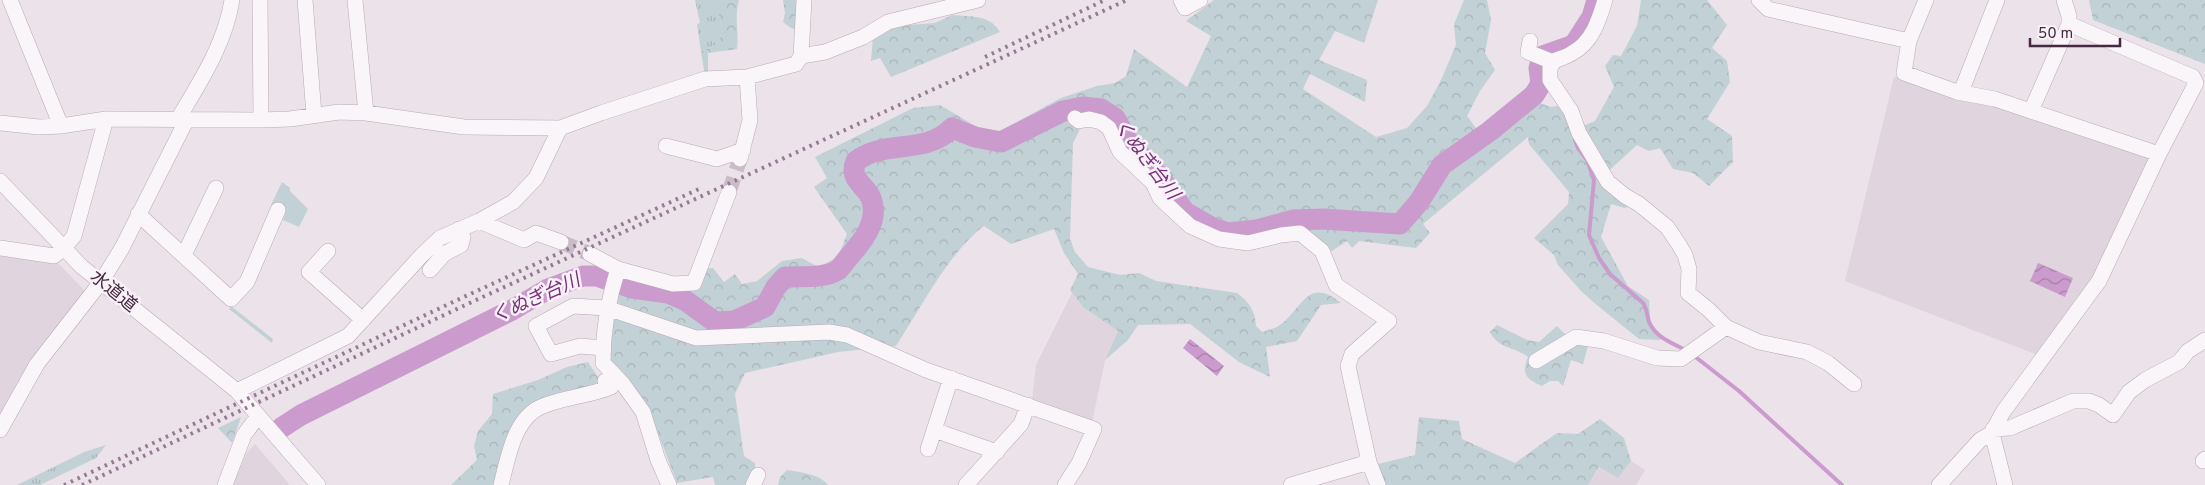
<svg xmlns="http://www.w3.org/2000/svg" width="2205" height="485" font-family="Overpass,'Noto Sans JP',sans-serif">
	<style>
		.built { fill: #e0d4df }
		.grass { fill: url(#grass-tufts) }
		.forest { fill: url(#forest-crowns) }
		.green { fill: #c2d1d5 }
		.water { fill: url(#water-waves) }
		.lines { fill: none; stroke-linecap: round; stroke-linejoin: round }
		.stream { stroke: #cb9bcd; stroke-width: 4 }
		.river { stroke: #cb9bcd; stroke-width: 21 }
		.minor-tunnel { stroke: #cabdc8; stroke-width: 15; stroke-dasharray: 15 8; stroke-linecap: butt }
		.minor-casing { stroke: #b9aab7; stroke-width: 16 }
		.minor { stroke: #f9f5f8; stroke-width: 15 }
		.rail { stroke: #967a93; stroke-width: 4; stroke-dasharray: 2.5 5; stroke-linecap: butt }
		.labels { text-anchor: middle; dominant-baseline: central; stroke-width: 5; stroke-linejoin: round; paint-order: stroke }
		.street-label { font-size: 18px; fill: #442941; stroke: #f8f2f8 }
		.water-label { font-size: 19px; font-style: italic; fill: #7a307a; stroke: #f8f2f8 }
	</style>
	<defs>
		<pattern id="grass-tufts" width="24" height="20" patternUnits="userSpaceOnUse" patternTransform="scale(1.25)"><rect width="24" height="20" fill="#c2d1d5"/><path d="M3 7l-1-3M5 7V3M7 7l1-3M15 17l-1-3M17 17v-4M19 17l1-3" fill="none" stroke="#a8b3b8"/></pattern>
		<pattern id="forest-crowns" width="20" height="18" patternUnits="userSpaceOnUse" patternTransform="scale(1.25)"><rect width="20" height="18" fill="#c2d1d5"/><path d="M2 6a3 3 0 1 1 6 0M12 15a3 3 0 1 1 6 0" fill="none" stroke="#a8b3b8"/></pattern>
		<pattern id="water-waves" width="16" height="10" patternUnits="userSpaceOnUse" patternTransform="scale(1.25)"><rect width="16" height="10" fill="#cb9bcd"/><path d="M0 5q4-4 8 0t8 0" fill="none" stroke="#a67ea8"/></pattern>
	</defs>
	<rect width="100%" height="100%" fill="#ebe2ea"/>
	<path class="built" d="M1894,77L1906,78L1988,103L2151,155L2102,263L2038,355L1845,281Z
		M0,252L55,260L87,293L0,421Z
		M1072,293L1083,307L1118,331L1105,360L1092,423L1032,401L1036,365Z
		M255,444L290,485H233L246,454Z
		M1631,461L1645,470L1636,485H1588L1600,467L1618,478Z"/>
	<path class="grass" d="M695,0H724L717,3C718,13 727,38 715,45C710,48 706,49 701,52L697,24L700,23Z
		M231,306L273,339L272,343L229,309Z
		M106,445L96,458L40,485H17L84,452Z"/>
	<path class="forest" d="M724,0H739C734,16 739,32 737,49L708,53V75L705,76L701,52C706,49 710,48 715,45C727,38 718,13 716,3Z
		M783,0H801L799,30L791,28L783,22L785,13Z
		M1214,0H1378L1364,43L1335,31L1319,60L1367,80L1365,102L1310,74L1303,89L1376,137L1407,128L1427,106L1441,80L1456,45L1454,24L1464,0H1487L1491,20L1485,53L1495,70L1480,91L1467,116L1476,128L1506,124L1534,101L1551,107L1565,105L1583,126L1595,121L1614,87L1605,66L1613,55L1621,56L1637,26L1641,0H1707L1727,25L1712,48L1727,61L1730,82L1707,119L1732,136L1733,162L1709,186L1693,173L1673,169L1660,148L1649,151L1637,145L1602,177L1633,205L1625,208L1611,204L1601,237L1628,286L1649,300L1650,320L1661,340L1639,339L1598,306L1581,291L1558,265L1554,255L1534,238L1568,204L1569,192L1529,144L1528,137L1423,224L1430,233L1416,248L1359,241L1352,248L1347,241L1332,251L1321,240L1257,235L1226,237L1192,224L1122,148L1086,117L1073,143L1070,239L1075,252L1088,267L1120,275L1139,273L1156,281L1237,293C1249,302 1255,310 1256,326L1262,332C1267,330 1273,329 1277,327C1301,313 1306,274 1341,303L1321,305L1297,341L1266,347L1270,377L1239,362L1190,324L1138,325L1128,340L1105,360L1118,331L1083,307L1070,290L1078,274L1064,253L1054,229L1011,244L984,226C949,252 920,309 896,346L838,352L745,373L735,394L744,456L755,463V470L746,485H715L713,477L677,483L653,420L608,361L611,324L621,280L665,291L694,288L702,269L713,268L724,282L735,274L742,284L757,281L782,261L802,258L818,267L838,257L847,234L814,187L827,178L815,157L913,108L940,105L982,130L1000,131L1061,98L1097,86L1115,83L1126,76L1134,49L1187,87L1211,36L1186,21Z
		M2089,0H2205V64L2093,20Z
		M952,15C970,17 990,14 1000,32L891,77L880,58L871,61L873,38L896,26L935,23Z
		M1497,325L1527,340L1539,342L1557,326L1575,344L1589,342L1583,364L1571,360L1563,386L1558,381H1550L1542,386C1526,379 1521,374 1528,357C1516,347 1498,349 1490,332Z
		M588,362L603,385L534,406L497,485H451L477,460L474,446L478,431L492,414L493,394L538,380L567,367Z
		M241,417L232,443L218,428Z
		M1419,417L1459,421L1462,439L1515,463L1557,433L1578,434L1600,419L1624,438L1631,461L1618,478L1599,467L1588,485H1384L1378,464L1415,455Z
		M787,470C800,472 820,474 828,485H778L780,477Z"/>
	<path class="green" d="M282,182L290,188V191L308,209L299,227L283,220L285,215L271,205Z"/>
	<path class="water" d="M2038,263L2073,278L2065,297L2030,281Z
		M1190,339L1224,366L1217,376L1183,348Z"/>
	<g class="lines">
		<path class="stream" d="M1541,84L1548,89
			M1575,140L1578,148L1587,160L1594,180L1589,235L1599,258L1610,274L1643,303C1647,309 1647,315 1649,322C1656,338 1673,343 1687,351
			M1693,355L1739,391L1842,485"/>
		<path class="river" d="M281,428L301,415L512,310L548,289L583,276H597L632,288L668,293L686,301L715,322L734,321L765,307L776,287L785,277C801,276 824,279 838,270C841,267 845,262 848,258C862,242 880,221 871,198C866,185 848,180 856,161C886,139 926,155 952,128L975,137L1001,142L1063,111L1083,107L1101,109L1115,118L1129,143L1160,177L1185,212L1213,228L1228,233L1257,230L1294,220L1323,219L1400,224L1419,202L1442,165L1490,131L1534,95L1541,84L1539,68L1543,56L1574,45L1592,17L1597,0"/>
		<path class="minor-tunnel" d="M729,192L740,159
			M561,242L590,254"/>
		<g class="minor-casing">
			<path id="minor" d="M10,0L61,126
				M260,0L261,120
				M305,0L314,115
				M355,0L366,113
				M1181,0L1185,8L1200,0
				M1605,0C1599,20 1592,43 1572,53C1567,57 1560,58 1554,61L1550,68V80L1571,111L1579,133L1608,182L1625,196L1639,204L1667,227L1678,243L1685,255L1689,269L1688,293L1709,310L1726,327
				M1759,0L1768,9L1909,41
				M1926,0L1909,41L1904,73L1957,92L1995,99L2159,154
				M1530,41L1528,52L1553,62
				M801,56L825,52L863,37L888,22L978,0
				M1961,92L1997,0
				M2031,111L2069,24
				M1075,118L1079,121L1089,119L1101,122L1109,128L1120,152L1153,183L1160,198L1190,226L1219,239L1248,243L1281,235L1300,233L1322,251L1336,285L1389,321L1352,354L1348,366L1369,462L1378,485
				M178,119C200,82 225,44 232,0
				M0,123L39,127L61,126L106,119L261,120L290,119L339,112L366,113L464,127L560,128L601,113L705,79L747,77L796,64L801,56L804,0
				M666,146L717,159L743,150
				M740,159L750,120L747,77
				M0,181L82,267L237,391L318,485
				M138,214L231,299L247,282L278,210
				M479,221L524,240L536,233L561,242
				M0,248L54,256L64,248L74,236L106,119
				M328,251L309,272L363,320
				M590,254L618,269L673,284L694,283L729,192
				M184,255L216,188
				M618,269C608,300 603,330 603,363L623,384L643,412L658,460L669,485
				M430,270L444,254L461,245L463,237L459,229
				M603,348L580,346L551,354L536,326L573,306L607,308L696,338L829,332L847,335L926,370L1094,429L1079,463L1065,485
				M1536,361L1576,337L1604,341L1657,358L1681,359L1726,327L1759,342L1807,352L1828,363L1854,384
				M237,391L348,336L421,256L440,238L479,221L513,202L536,178L560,128
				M1993,429L2010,428L2073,401H2089L2099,405L2113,415L2129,392L2145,380L2179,362L2188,351L2205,340
				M0,430L37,364L101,282L122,248L187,119
				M934,430L997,452
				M928,449L951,378
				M2203,461L2205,459
				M225,485L244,435L258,416
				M501,485C508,458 514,417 543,406C565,397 589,396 611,387L605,381
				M753,485L758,475
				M966,485L1021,424L1028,405
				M1291,485L1369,462
				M1939,485L1980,440L1992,433
				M2005,485L1992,433L2003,412L2099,281L2159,154L2196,83L2193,77L2069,24V16L2064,0"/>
		</g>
		<use href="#minor" class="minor"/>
		<path class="rail" d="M985,57L1105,0
			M64,485L468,295L699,189
			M82,485L474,301L1127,0"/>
	</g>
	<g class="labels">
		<g class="street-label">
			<text transform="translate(113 292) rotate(39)">水道道</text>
		</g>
		<g class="water-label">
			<text transform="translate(1146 160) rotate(53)">くぬぎ台川</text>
			<text transform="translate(536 299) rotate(-24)">くぬぎ台川</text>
		</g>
	</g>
	<path d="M2030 38v8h90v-8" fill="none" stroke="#442941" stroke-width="2.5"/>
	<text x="2038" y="38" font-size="15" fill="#442941" stroke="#f8f2f8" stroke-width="4" paint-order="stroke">50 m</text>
</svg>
